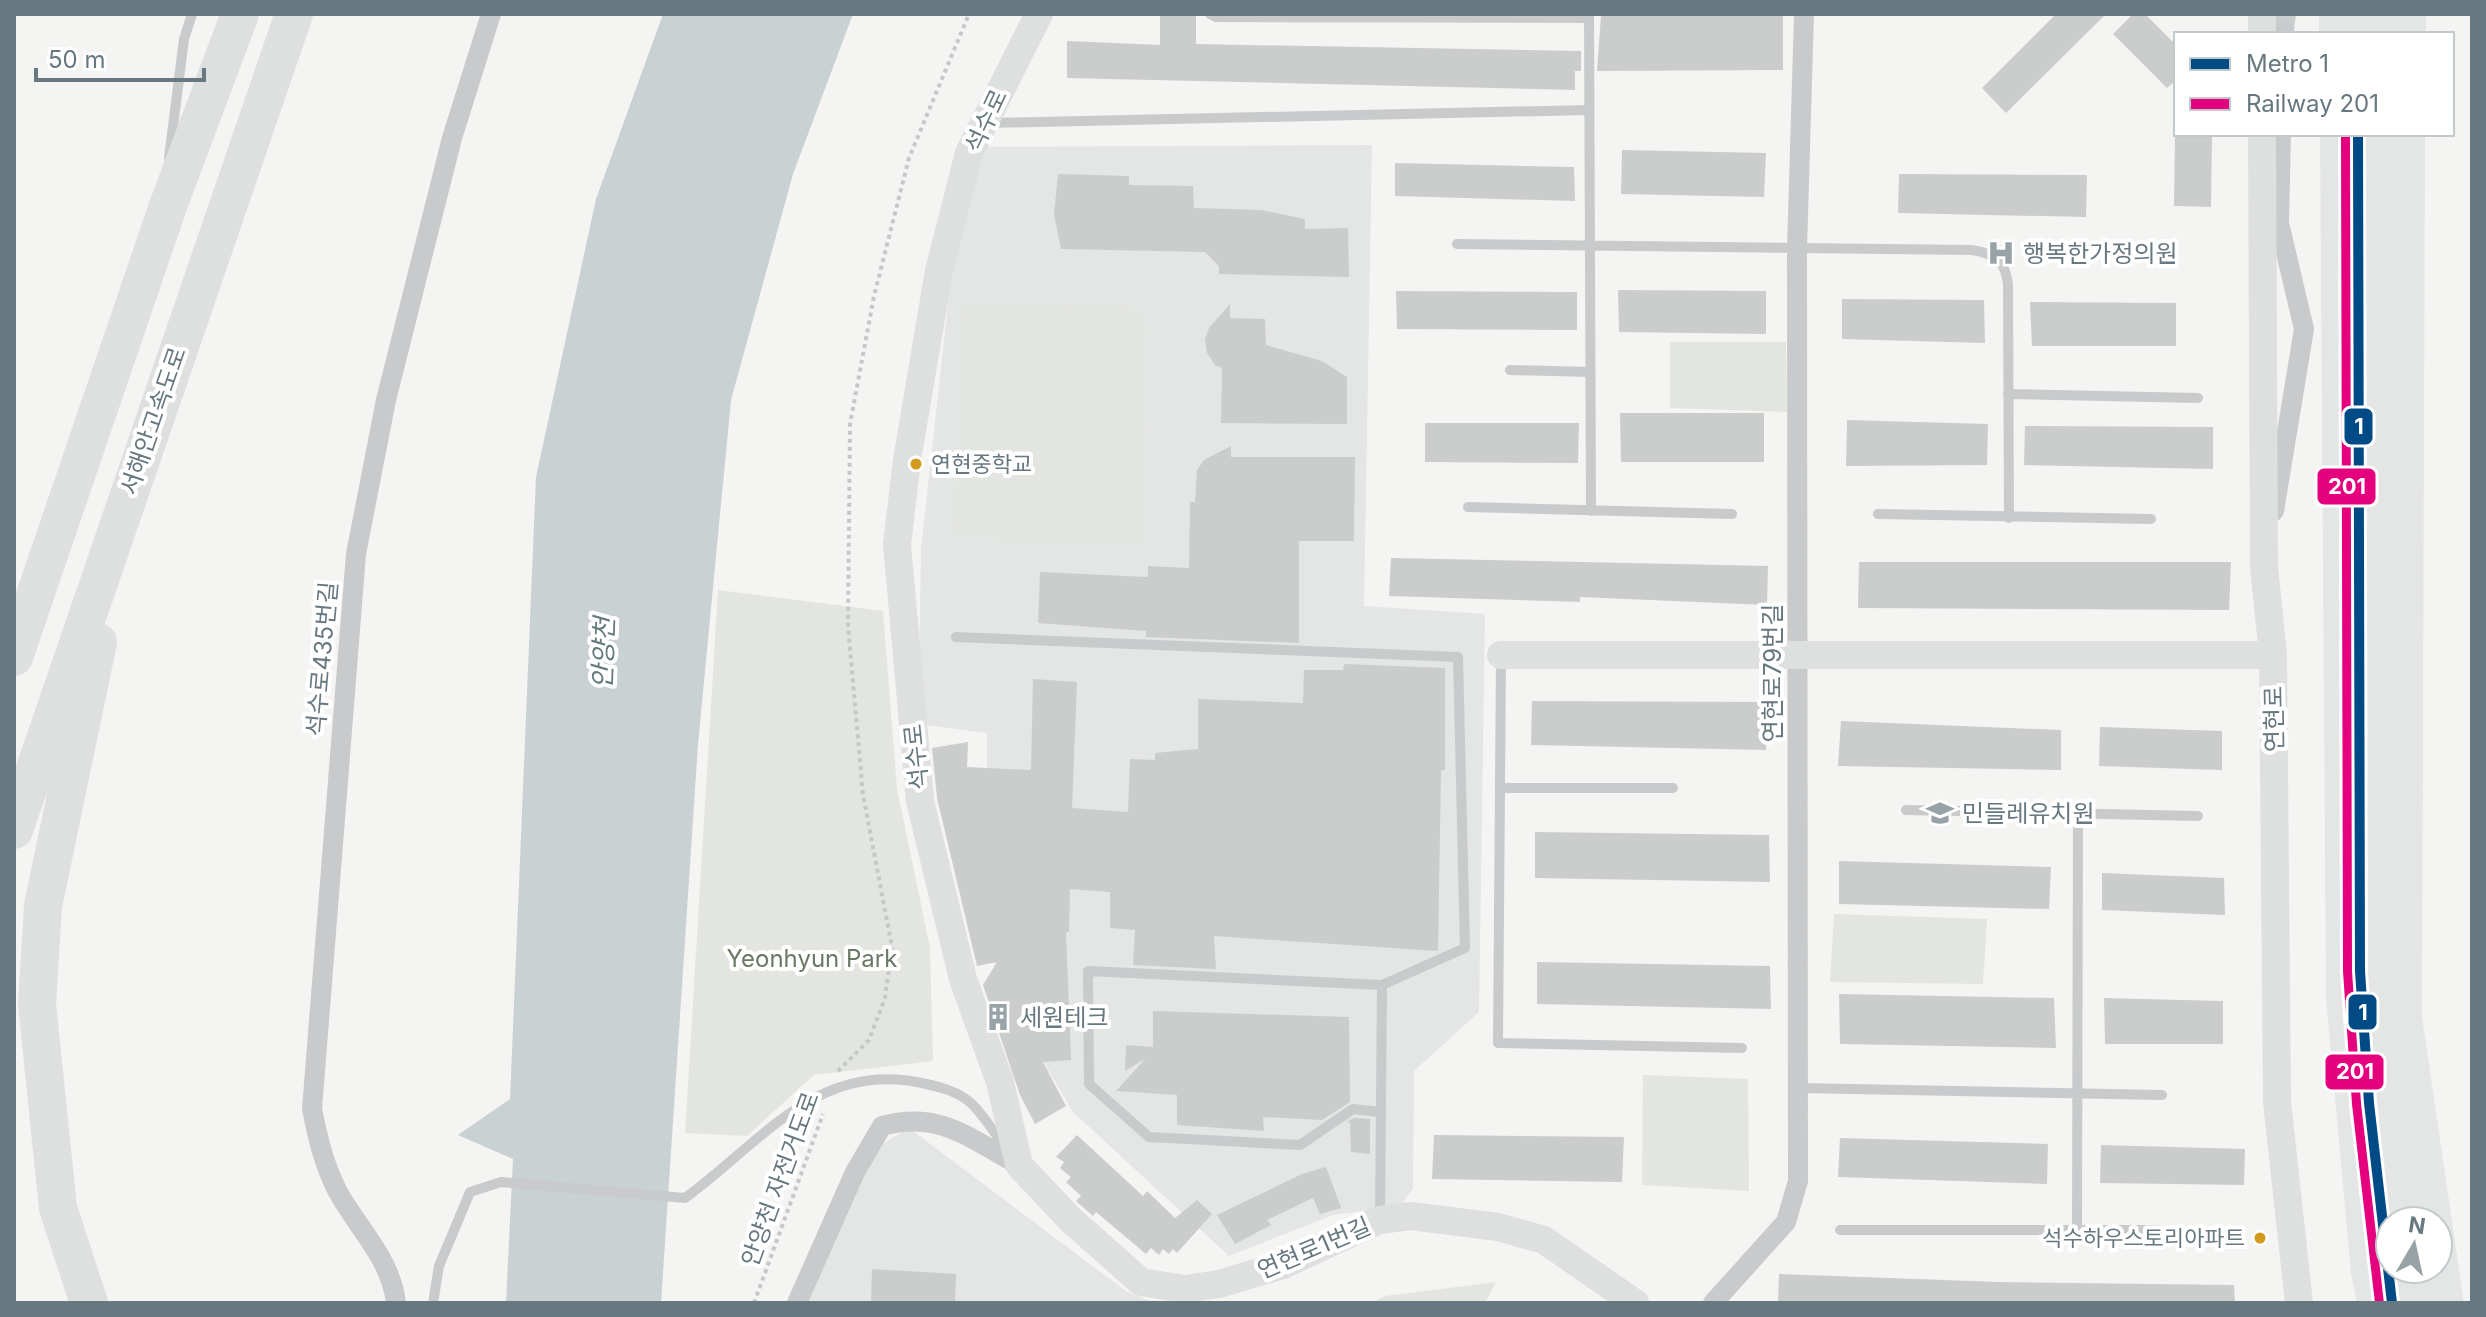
<svg xmlns="http://www.w3.org/2000/svg" width="2486" height="1317" font-family="Inter,'Noto Sans KR',sans-serif">
	<style>
		.built { fill: #e4e5e5; fill-rule: evenodd }
		.green { fill: #e3e6e0 }
		.water { fill: #c9d1d3 }
		.building { fill: #cbcccc }
		.lines { fill: none; stroke-linecap: round; stroke-linejoin: round }
		.street-tunnel { stroke: #cacfd0; stroke-width: 20; stroke-dasharray: 20 10; stroke-linecap: butt }
		.path { stroke: #c6c7c8; stroke-width: 4; stroke-dasharray: 4 4; stroke-linecap: butt }
		.lane { stroke: #c9cacb; stroke-width: 10 }
		.street { stroke: #c9cacb; stroke-width: 20 }
		.secondary { stroke: #dedfdf; stroke-width: 28 }
		.highway { stroke: #dedfdf; stroke-width: 38 }
		.rail-1-casing { stroke: #fff; stroke-width: 16 }
		.rail-1 { stroke: #e5007d; stroke-width: 10 }
		.metro-1-casing { stroke: #fff; stroke-width: 16 }
		.metro-1 { stroke: #004a85; stroke-width: 10 }
		.bus-dot { fill: #d39a20; stroke: #fff; stroke-width: 3 }
		.labels { text-anchor: middle; dominant-baseline: central; stroke-width: 8; stroke-linejoin: round; paint-order: stroke }
		.bus-label { font-size: 22px; fill: #677880; stroke: #fff; text-anchor: start }
		.street-label { font-size: 24px; fill: #677880; stroke: #fff }
		.poi-label { font-size: 24px; fill: #677880; stroke: #fff; text-anchor: start }
		.park-label { font-size: 24px; fill: #6b7865; stroke: #fff }
		.water-label { font-size: 26px; font-style: italic; fill: #637a7d; stroke: #fff }
		.line-badge { stroke: #fff; stroke-width: 3 }
		.badge-label { font-size: 22px; text-anchor: middle; font-weight: bold; fill: #fff }
	</style>
	<rect width="100%" height="100%" fill="#f4f4f3"/>
	<path class="built" d="M2319,14H2426V34H2319Z
		M2320,134H2425L2422,1017L2464,1303H2357L2351,1273L2326,998ZM2390,1221H2438V1269H2390Z
		M1372,145L1364,606L1485,614L1479,1012L1414,1071L1413,1189L1400,1206L1333,1215L1229,1256L1073,1112L1003,993L986,926L987,733L918,724L921,549L952,268L985,147Z
		M909,1128L1127,1292L1156,1303H803L876,1148Z"/>
	<path class="green" d="M963,305L1134,308L1148,324L1142,547L954,538Z
		M1670,342H1786L1787,412L1670,408Z
		M718,590L883,611L897,789L930,948L933,1061L814,1075L747,1136L685,1133Z
		M1834,914L1987,919L1983,984L1830,982Z
		M1643,1075L1748,1079L1749,1191L1642,1185Z
		M1496,1282L1485,1303H1371L1385,1296Z"/>
	<path class="water" d="M663,14H853L793,174L731,400L698,744L661,1303H506L513,1159L458,1135L510,1099L536,477L596,199Z"/>
	<path class="building" d="M1160,14H1196V44L1581,51V71H1575V90L1067,78V41L1160,45Z
		M1783,14V70L1597,71L1601,15Z
		M2056,14H2106L2006,113L1982,88Z
		M2133,14H2145L2176,45V80L2167,88L2113,34Z
		M2175,134H2212L2211,207L2174,206Z
		M1622,150L1766,153L1764,197L1621,194Z
		M1395,163L1574,167L1575,201L1395,196Z
		M1058,174L1129,176V185L1193,186L1194,208L1261,210L1305,219V229L1348,228L1349,277L1219,274V266L1205,252L1061,249L1054,214Z
		M1899,174L2087,175L2086,217L1898,213Z
		M1618,290L1766,291V334L1619,332Z
		M1396,291L1577,292V330L1397,329Z
		M1842,299L1984,300L1985,343L1842,339Z
		M2030,302L2176,303V346H2032Z
		M1230,304V318L1265,319L1266,345L1322,361L1347,377V424L1221,423L1222,368L1215,365L1207,353L1205,340L1209,328Z
		M1620,413H1764V462H1621Z
		M1847,420L1988,424L1987,465L1846,466Z
		M1425,423H1579L1578,463L1425,462Z
		M2025,426L2213,427V469L2024,465Z
		M1231,446V457H1355L1354,541H1299V643L1146,637V631L1038,623L1040,572L1148,577V566L1189,568L1190,502H1195L1197,470L1204,460Z
		M1391,558L1768,566L1767,605L1580,597V602L1389,596Z
		M1859,562H2231L2229,610L1858,608Z
		M1344,664L1445,668V770H1441L1438,951L1214,936L1216,969L1133,965L1135,930L1110,928V892L1070,889L1069,932H1066L1071,1060L1043,1062L1066,1106L1035,1124L1020,1095L983,985L997,962L977,966L937,798L932,748L968,742L967,767L1031,770L1033,679L1077,682L1072,808L1128,812L1130,759L1155,760V753L1198,749V699L1303,703L1304,670H1343Z
		M1532,701L1765,702L1766,750L1531,745Z
		M1841,721L2061,730V770L1838,766Z
		M2100,727L2222,731V770L2099,766Z
		M1535,832L1769,835L1770,882L1535,878Z
		M1839,861L2051,867L2049,909L1839,904Z
		M2102,873L2224,878L2225,915L2102,910Z
		M1537,962L1770,966L1771,1009L1537,1004Z
		M1839,994L2054,998L2056,1048L1840,1044Z
		M2104,998L2223,1001V1044H2105Z
		M1153,1011L1349,1017L1350,1102L1322,1120L1263,1117L1264,1131L1177,1125V1095L1116,1091L1145,1059L1125,1071L1126,1045L1153,1047Z
		M1354,1118L1370,1119V1154L1351,1152L1350,1123L1347,1122Z
		M1077,1135L1143,1196L1147,1191L1175,1218L1197,1200L1212,1214L1177,1253L1173,1249L1169,1254L1163,1249L1159,1255L1151,1248L1146,1254L1096,1212L1093,1216L1076,1201L1081,1196L1066,1182L1071,1177L1060,1168L1064,1162L1056,1157Z
		M1434,1135L1624,1137L1622,1182L1432,1179Z
		M1840,1138L2048,1144L2047,1184L1838,1177Z
		M2101,1145L2245,1149L2244,1185L2100,1183Z
		M1326,1167L1341,1208L1320,1214L1313,1198L1267,1220L1271,1225L1235,1244L1217,1215L1302,1174Z
		M872,1269L956,1274L955,1303H871Z
		M1779,1274L1999,1282L2234,1285L2235,1303H1778Z"/>
	<g class="lines">
		<path class="street-tunnel" d="M2284,30L2286,14"/>
		<path class="path" d="M838,1071L869,1040L885,998L892,947L863,795L848,626L850,424L874,296L909,158L969,14
			M754,1303L823,1114"/>
		<path class="lane" d="M1210,14L1216,17L1589,18
			M1589,14L1591,511
			M989,123L1589,110
			M169,158L184,39L192,14
			M1457,244L1972,250C1995,254 2005,260 2008,284L2009,518
			M1510,370L1590,372
			M2008,394L2198,398
			M1468,507L1732,514
			M1878,514L2151,519
			M956,637L1458,657L1465,948L1382,985L1380,1218
			M1501,657L1498,1043L1742,1048
			M1500,788H1673
			M1906,810L2198,816
			M1799,1088L2162,1095
			M1380,1112L1353,1109L1300,1145L1149,1137L1089,1084L1088,971L1382,985
			M1840,1230H2158
			M2077,1230L2078,813
			M433,1303L439,1266L470,1192L501,1182L685,1198C760,1144 817,1060 922,1083C940,1087 958,1091 972,1104C985,1117 995,1134 1006,1148"/>
		<path class="street" d="M2284,34V30
			M2274,511L2304,329L2279,223L2281,134
			M396,1303C391,1259 359,1230 338,1192C324,1165 318,1139 312,1109L356,554L386,400L452,138L491,14
			M797,1303L855,1172L882,1126C940,1110 970,1139 1019,1165
			M1713,1303L1786,1222L1798,1181L1797,249L1804,14"/>
		<path class="secondary" d="M1039,14L969,153L939,271L907,460L897,545L920,801L963,979L1000,1082L1019,1165L1070,1219L1141,1282L1185,1289L1219,1284L1283,1265L1379,1220L1411,1216L1498,1227L1544,1240L1635,1303
			M2262,34V14
			M2262,134L2264,567L2273,655L2277,1102L2299,1303
			M1501,655H2273"/>
		<path class="highway" d="M14,657L168,206L240,14
			M14,830L294,14
			M89,1303L58,1208L37,1004L43,906L98,642"/>
		<g class="rail-1-casing">
			<path id="rail-1" d="M2346,134L2348,971L2357,1104L2380,1303"/>
		</g>
		<use href="#rail-1" class="rail-1"/>
		<g class="metro-1-casing">
			<path id="metro-1" d="M2358,134L2360,971L2369,1103L2392,1303"/>
		</g>
		<use href="#metro-1" class="metro-1"/>
	</g>
	<defs>
		<g id="hospital-bare" transform="scale(2.16)"><path d="M-5-5h3v3.5h4V-5h3V5h-3V1.5h-4V5h-3Z" fill="#98a3a8" stroke="#fff" stroke-width="2.5" paint-order="stroke"/></g>
		<g id="school-bare" transform="scale(2.16)"><path d="M0-5L7-2L0 1L-7-2ZM-4 1L0 2.5L4 1V4Q0 6-4 4Z" fill="#98a3a8" stroke="#fff" stroke-width="2.5" paint-order="stroke"/></g>
		<g id="building-bare" transform="scale(2.16)"><path d="M-4-6H4V6H1V3H-1V6H-4ZM-2.5-4.3h1.7v1.8h-1.7ZM.8-4.3h1.7v1.8H.8ZM-2.5-1h1.7V.8h-1.7ZM.8-1h1.7V.8H.8Z" fill="#98a3a8" stroke="#fff" stroke-width="2.5" paint-order="stroke"/></g>
	</defs>
	<g fill-rule="evenodd">
		<use href="#hospital-bare" x="2001" y="253"/>
		<use href="#school-bare" x="1940" y="813"/>
		<use href="#building-bare" x="998" y="1017"/>
	</g>
	<g class="bus-dot">
		<circle cx="916" cy="464" r="7"/>
		<circle cx="2260" cy="1238" r="7"/>
	</g>
	<g class="labels">
		<g class="bus-label">
			<text x="931" y="464">연현중학교</text>
			<text x="2245" y="1238" text-anchor="end">석수하우스토리아파트</text>
		</g>
		<g class="street-label">
			<text transform="translate(986 121) rotate(-65)">석수로</text>
			<text transform="translate(153 421) rotate(-71)">서해안고속도로</text>
			<text transform="translate(322 659) rotate(-85)">석수로435번길</text>
			<text transform="translate(1772 673) rotate(-90)">연현로79번길</text>
			<text transform="translate(2274 719) rotate(-91)">연현로</text>
			<text transform="translate(916 757) rotate(-96)">석수로</text>
			<text transform="translate(780 1179) rotate(-70)">안양천 자전거도로</text>
			<text transform="translate(1314 1248) rotate(-23)">연현로1번길</text>
		</g>
		<g class="poi-label">
			<text x="2023" y="253">행복한가정의원</text>
			<text x="1962" y="813">민들레유치원</text>
			<text x="1020" y="1017">세원테크</text>
		</g>
		<g class="park-label">
			<text x="812" y="958">Yeonhyun Park</text>
		</g>
		<g class="water-label">
			<text transform="translate(603 653) rotate(-88)">안양천</text>
		</g>
	</g>
	<g class="line-badge">
		<rect x="2343" y="407" width="31" height="39" rx="8" fill="#004a85"/>
		<rect x="2316" y="467" width="61" height="39" rx="8" fill="#e5007d"/>
		<rect x="2347" y="993" width="31" height="38" rx="8" fill="#004a85"/>
		<rect x="2324" y="1053" width="61" height="38" rx="8" fill="#e5007d"/>
	</g>
	<g class="badge-label">
		<text x="2359" y="434">1</text>
		<text x="2347" y="494">201</text>
		<text x="2363" y="1020">1</text>
		<text x="2355" y="1079">201</text>
	</g>
	<rect width="2486" height="1317" fill="none" stroke="#677880" stroke-width="32"/>
	<rect x="2174" y="32" width="280" height="104" fill="#ffffff" stroke="#c2c9cc" stroke-width="2"/>
	<rect x="2190" y="58" width="40" height="12" fill="#004a85" stroke="#c2c9cc" stroke-width="2"/>
	<text x="2246" y="72" font-size="24" fill="#677880">Metro 1</text>
	<rect x="2190" y="98" width="40" height="12" fill="#e5007d" stroke="#c2c9cc" stroke-width="2"/>
	<text x="2246" y="112" font-size="24" fill="#677880">Railway 201</text>
	<g transform="translate(2414 1245) rotate(9)"><circle r="38" fill="#ffffff" stroke="#c2c9cc" stroke-width="2"/>
	<path d="M0-6L14 30L0 20L-14 30Z" fill="#98a3a8"/>
	<text y="-12" font-size="22" font-weight="bold" text-anchor="middle" fill="#677880">N</text>
	</g>
	<path d="M36 68v12h168v-12" fill="none" stroke="#677880" stroke-width="4"/>
	<text x="48" y="68" font-size="24" fill="#677880" stroke="#ffffff" stroke-width="6" paint-order="stroke">50 m</text>
</svg>
